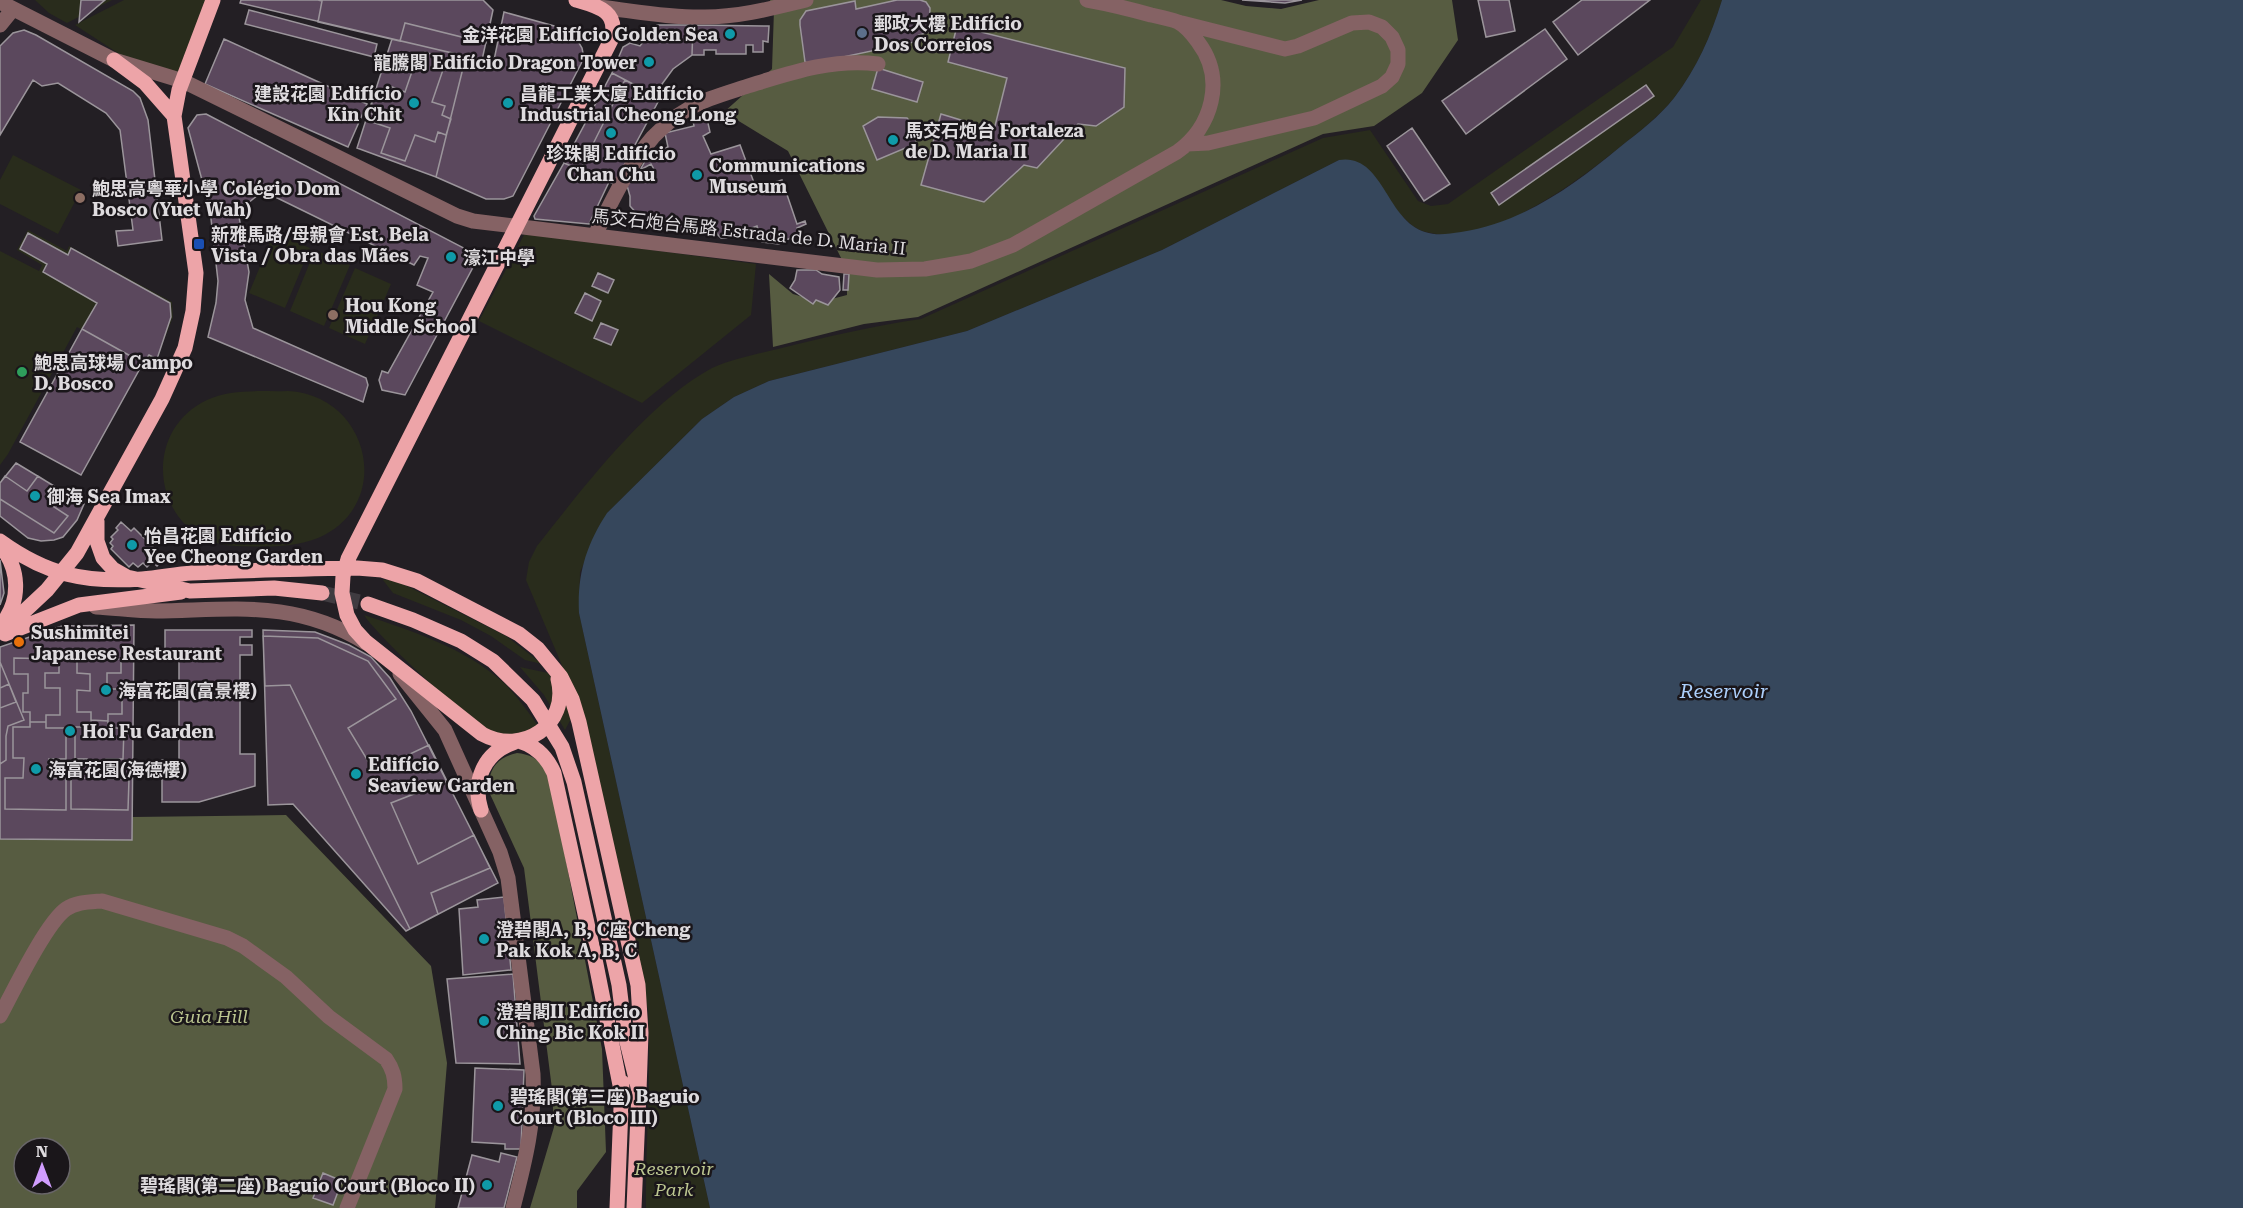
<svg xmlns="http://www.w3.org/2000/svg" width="2243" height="1208" font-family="'Roboto Serif','Noto Sans SC',serif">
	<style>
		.green { fill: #292c1c }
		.forest { fill: #575c41; fill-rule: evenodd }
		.water { fill: #36475c }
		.building { fill: #5b485d; stroke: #9b959b; stroke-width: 1.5 }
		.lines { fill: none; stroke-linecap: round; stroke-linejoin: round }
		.major-tunnel { stroke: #3f3b40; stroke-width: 15; stroke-dasharray: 15 8; stroke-linecap: butt }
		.minor { stroke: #856264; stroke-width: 15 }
		.major { stroke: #eda4a8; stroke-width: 15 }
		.service-dot { fill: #5c6f8a; stroke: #1a161a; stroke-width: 2 }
		.culture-dot { fill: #0f9aa8; stroke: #1a161a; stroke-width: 2 }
		.education-dot { fill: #8d6e63; stroke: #1a161a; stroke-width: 2 }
		.transit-dot { fill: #1a4fb4; stroke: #1a161a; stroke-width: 2 }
		.leisure-dot { fill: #2e9e5b; stroke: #1a161a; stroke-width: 2 }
		.food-dot { fill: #e8710a; stroke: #1a161a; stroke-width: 2 }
		.labels { text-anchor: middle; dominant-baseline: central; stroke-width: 5; stroke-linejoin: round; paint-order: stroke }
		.poi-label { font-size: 18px; font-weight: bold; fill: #dedbde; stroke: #1a161a; text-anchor: start }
		.street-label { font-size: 18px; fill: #dedbde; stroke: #1a161a }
		.park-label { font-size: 18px; font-style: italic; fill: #bcc690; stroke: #1a161a }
		.water-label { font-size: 20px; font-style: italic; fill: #accffb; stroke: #1a161a }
	</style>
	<rect width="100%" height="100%" fill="#231f24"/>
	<path class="green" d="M35,0H112L67,23L49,13Z
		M124,0H206L180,73L121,55L75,25Z
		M1701,0H1722C1711,36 1697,68 1674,98C1659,116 1639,132 1620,147C1574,184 1489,248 1426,232C1412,229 1404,217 1394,208C1377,191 1358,176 1339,160L1162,250L967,331L769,381L734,397L702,419L607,513L580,572L579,613L710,1208H646C645,1142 652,1076 648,1010L585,720L526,580L529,562L537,546C583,488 647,403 712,368C732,359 757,354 778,349C826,337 872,326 921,319L1323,138L1370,130L1418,201L1431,206L1448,204L1673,47Z
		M13,155L81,190L58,234L0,204V180Z
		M28,230L67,251L69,246L172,302L173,317L156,361L150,357L145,363L77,327L8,454L0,465V251L39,271L42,265L17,250Z
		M274,233L310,248L285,308L249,293Z
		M525,233L756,264L751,315L642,403L479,321Z
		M315,250L350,265L324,326L290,311Z
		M355,268L391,284L365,344L329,328Z
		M288,391C370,395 395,505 318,538C294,548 261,547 236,546C156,543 135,434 207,400C231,388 262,392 288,391Z
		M393,579L506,636L542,664L525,660L491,636L461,620L393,593L383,580Z
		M364,615C412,631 465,648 504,683C517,696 528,711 538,726C528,733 511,739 499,736C476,729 378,637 364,615Z
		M520,667L548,673L566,696L573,715L565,730L544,695Z"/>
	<path class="forest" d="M770,0H1221L1246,6L1281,9L1319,0H1452L1458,40L1422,93L1374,126L1323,134L918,317L864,324L773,347L769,274L793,294L820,302L847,295V270L788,151L724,112L772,69L774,10Z
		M517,753C546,756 547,775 554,798L602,1049L606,1152L577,1191V1208H530L554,1127L552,1089L524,868L490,794C486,772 496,757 517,753Z
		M286,815L431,966L447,1063L435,1208H0V839L131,840L132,817ZM24,1148H60V1184H24Z"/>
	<path class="water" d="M1722,0H2243V1208H710L579,613C577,575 586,545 607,513L702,419L734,397L769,381L967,331L1162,250L1339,160C1383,153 1386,220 1425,232C1437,236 1448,234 1461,232C1522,223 1573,186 1620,147C1639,132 1659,117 1674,98C1697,68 1711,36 1722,0Z"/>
	<path class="building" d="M81,0H105L79,22Z
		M241,0H483L493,10L482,60L240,3Z
		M318,0H483L493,10L486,43L405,23L400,41L318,22L322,1Z
		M897,0H920L926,2L930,8L929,32L919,35V41L810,64L805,62L800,25V20L806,11L855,1L856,9Z
		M1242,0H1302L1285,3Z
		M1478,0H1509L1515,31L1486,37Z
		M1582,0H1650L1578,55L1553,22Z
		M249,10L377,44L374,57L245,24Z
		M504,12L565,29L575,36L582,48L584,58L513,196L504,199H486L436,177L466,56L493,65Z
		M657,25H693L692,55L673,69L654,95L612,73L623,47L630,43L640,46L648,36L655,37Z
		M693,25L769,26L768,42L763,41V52H753V45H746V54H716V50H704V55H692Z
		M957,26L1125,68L1124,107L1096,126L1078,124L1037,168L1024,165L984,202L921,185L941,114L994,130L1007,78L948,62Z
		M1545,29L1567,59L1466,134L1442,101Z
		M24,30L36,35L133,91L140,98L148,120L162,240L118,246L116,231L133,230L120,130L106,113L58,83L42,86L33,80L0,135V46L13,33Z
		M224,39L367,104L348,147L205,84Z
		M392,39L466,56L436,177L357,148Z
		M425,52L442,58L440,62L445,64L432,102L445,106L442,115L451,119L446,135L438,132L435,142L415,135L405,161L381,153L390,128L372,122L375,115L369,113L375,93L383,97L387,85L405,92L417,57L422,59Z
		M878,68L923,82L917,102L872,89Z
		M612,73L654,95L652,100L658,102L614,184L564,163Z
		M625,80L654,95L652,100L658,102L614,184L580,170Z
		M1646,85L1654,96L1499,205L1491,193Z
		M206,114L479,256L405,395L382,390L379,380L382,371L388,373L433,292L417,285L428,258L420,256L414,265L263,191L248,203L237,206L249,272L245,300L253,328L366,378L368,385L363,402L208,337L216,303L218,281L210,210L188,128L197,115Z
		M706,114L710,132L703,136L711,154L740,145L756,188L782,180L797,224L805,221L806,224L797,228L798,234L779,244L762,242L757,226L726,238H721L718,235L712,219L678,231L675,226L659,231L654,229L651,223L643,226L638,215L630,206V196L626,182L655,171L651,164L640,170L649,154L668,147L665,133L694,126L692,116Z
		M878,117L907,118L915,127L917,137L915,144L877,160L863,126Z
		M1412,128L1450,184L1424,201L1387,146Z
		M564,163L609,182L589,224L535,219L534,216Z
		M28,233L68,255L71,248L170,303L171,317L157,359L149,355L143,363L82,329L97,303L43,272L47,264L20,249Z
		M797,270H816L822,274L839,277L840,290L828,305L816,300L813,304L790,288L795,280Z
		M598,273L614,280L608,293L592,286Z
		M844,274H849L848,290H843Z
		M585,293L601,301L592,321L575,313Z
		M601,323L618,330L611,345L594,338Z
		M82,329L143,363L81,475L20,442Z
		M16,463L84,504L77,520L63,537L54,540L41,541L28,538L0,516V483Z
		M5,476L27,491L38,476L57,488L48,503L68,516L54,533L0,499V483Z
		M121,522L131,531L134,528L159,553L156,556L162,561L157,566L152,562L147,567L143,563L138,567L133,563L129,567L111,549L113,546L110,543L113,539L111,537L118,530L116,528Z
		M0,560L4,593L0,605Z
		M134,625L132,840L0,839V764L6,760V736L8,726L24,720L0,662V647L62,626Z
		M165,630H252V637H240V645H252V655H240V754H255V786L199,802H162V760H179V661H165Z
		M263,630L315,632L349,645L371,657L390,678L411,711L498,883L406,931L293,804L268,805Z
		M263,636L318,638L368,661L396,699L348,728L374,771L429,745L447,781L391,803L418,864L474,835L490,868L431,893L438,914L410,929L290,685L265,686Z
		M14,658L59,659V673H45V688H60V715H46V722H30V712H23V693H28V674H14Z
		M77,659H121V673H107V689H122V714H108V721L91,720V712H77V690L90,691V674L77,673Z
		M0,662L24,720L8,726L6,736V760L0,764Z
		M9,684L16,702L0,708V688Z
		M91,720L108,721V728H124L123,759H106V779H129L128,810L71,809V778H87V759H75V727H91Z
		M30,722H46V728H66V759H49V778H66V810L5,809V778H23L24,758H13V727H30Z
		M504,897L511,970L463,975L459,909L478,907L477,900Z
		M513,974L520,1064L456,1063L447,979Z
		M475,1068L524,1070L521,1149H505V1144L472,1142Z
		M501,1153L517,1157L504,1208H458L472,1155L499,1162Z
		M323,1173L342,1181L333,1205L313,1198Z"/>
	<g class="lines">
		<path class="major-tunnel" d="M322,593L368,604"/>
		<path class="minor" d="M0,2L114,60L183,81L457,216L473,221L877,270L925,269L971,261L1013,245L1177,152C1212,127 1226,79 1198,42C1193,35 1186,26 1178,22C1170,19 1160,17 1151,15C1130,9 1109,4 1087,0
			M599,7C634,11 670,18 705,17C740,17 773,8 806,0
			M1182,23L1285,49L1298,46L1352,23L1369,22L1382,27L1392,37L1398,50V64L1392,77L1382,86L1314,118L1208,143L1187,144
			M0,25L13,9
			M595,235C612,201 628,166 653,137C662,128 674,117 685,111C704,99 727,93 748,86C790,73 833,58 878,64
			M96,607C116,608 136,611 156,611C235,610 294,599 366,643
			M400,674L445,730L500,852L508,878L533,1074C535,1123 525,1161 513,1208
			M0,1016C13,992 46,923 66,909C76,902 89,902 102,901L227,938L243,946L286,977L329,1017L386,1059C393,1069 395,1077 395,1089L347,1208"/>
		<path class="major" d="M114,60L145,83L174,116
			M97,521V541L103,558L113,569L127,577L190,591L274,588L322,593
			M0,541C47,575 85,583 142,579C159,578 175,574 192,573C247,570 302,569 357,568L382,570L417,581L519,634L538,649L561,677L572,699L579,722L638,985L641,1033L639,1091
			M0,545C20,569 21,600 2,624
			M368,604L413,620L461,641L493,661L533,700L562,747L574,782L619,985L625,1034L639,1091L634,1208
			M0,631L15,620L47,590L77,553L162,399L185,348L193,311L196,273L174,116L179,90L213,0
			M5,634L79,605L181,592
			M558,679C570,725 522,756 482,734L366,642L355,630L347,615L342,593L343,576L348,559L611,40C620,11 597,6 576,0
			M519,741C536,746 547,757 554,773L596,964L621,1090
			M481,810C472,781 484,753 513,743
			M617,1208L622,1082"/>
	</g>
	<circle class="service-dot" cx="862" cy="33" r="6"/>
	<g class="culture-dot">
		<circle cx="730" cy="34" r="6"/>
		<circle cx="649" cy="62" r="6"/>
		<circle cx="414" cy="103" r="6"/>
		<circle cx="508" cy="103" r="6"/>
		<circle cx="611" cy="133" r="6"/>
		<circle cx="893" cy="140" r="6"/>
		<circle cx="697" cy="175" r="6"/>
		<circle cx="451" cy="257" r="6"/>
		<circle cx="35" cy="496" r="6"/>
		<circle cx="132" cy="545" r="6"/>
		<circle cx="106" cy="690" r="6"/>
		<circle cx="70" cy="731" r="6"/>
		<circle cx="36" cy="769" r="6"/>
		<circle cx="356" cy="774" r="6"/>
		<circle cx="484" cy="939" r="6"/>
		<circle cx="484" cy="1021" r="6"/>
		<circle cx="498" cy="1106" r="6"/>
		<circle cx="487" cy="1185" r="6"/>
	</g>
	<g class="education-dot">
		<circle cx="80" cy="198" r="6"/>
		<circle cx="333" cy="315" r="6"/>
	</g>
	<rect class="transit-dot" x="193" y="238" width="12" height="12" rx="3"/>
	<circle class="leisure-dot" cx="22" cy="372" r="6"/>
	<circle class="food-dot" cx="19" cy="642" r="6"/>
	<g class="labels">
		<g class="poi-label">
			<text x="874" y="23">郵政大樓 Edifício<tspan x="874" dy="21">Dos Correios</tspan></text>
			<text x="718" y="34" text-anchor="end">金洋花園 Edifício Golden Sea</text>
			<text x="637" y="62" text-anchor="end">龍騰閣 Edifício Dragon Tower</text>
			<text x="402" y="93" text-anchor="end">建設花園 Edifício<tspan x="402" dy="21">Kin Chit</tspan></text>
			<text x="520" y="93">昌龍工業大廈 Edifício<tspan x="520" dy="21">Industrial Cheong Long</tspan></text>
			<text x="905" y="130">馬交石炮台 Fortaleza<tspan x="905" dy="21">de D. Maria II</tspan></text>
			<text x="611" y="153" text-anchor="middle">珍珠閣 Edifício<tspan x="611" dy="21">Chan Chu</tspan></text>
			<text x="709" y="165">Communications<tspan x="709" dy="21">Museum</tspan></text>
			<text x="92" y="188">鮑思高粵華小學 Colégio Dom<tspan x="92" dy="21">Bosco (Yuet Wah)</tspan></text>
			<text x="211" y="234">新雅馬路/母親會 Est. Bela<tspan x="211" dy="21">Vista / Obra das Mães</tspan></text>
			<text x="463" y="257">濠江中學</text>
			<text x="345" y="305">Hou Kong<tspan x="345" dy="21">Middle School</tspan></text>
			<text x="34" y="362">鮑思高球場 Campo<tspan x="34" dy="21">D. Bosco</tspan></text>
			<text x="47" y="496">御海 Sea Imax</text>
			<text x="144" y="535">怡昌花園 Edifício<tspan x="144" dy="21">Yee Cheong Garden</tspan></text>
			<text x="31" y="632">Sushimitei<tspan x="31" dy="21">Japanese Restaurant</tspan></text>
			<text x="118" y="690">海富花園(富景樓)</text>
			<text x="82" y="731">Hoi Fu Garden</text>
			<text x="368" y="764">Edifício<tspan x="368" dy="21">Seaview Garden</tspan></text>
			<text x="48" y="769">海富花園(海德樓)</text>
			<text x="496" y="929">澄碧閣A, B, C座 Cheng<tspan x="496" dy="21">Pak Kok A, B, C</tspan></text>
			<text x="496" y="1011">澄碧閣II Edifício<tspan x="496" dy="21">Ching Bic Kok II</tspan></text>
			<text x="510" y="1096">碧瑤閣(第三座) Baguio<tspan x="510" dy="21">Court (Bloco III)</tspan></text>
			<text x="475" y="1185" text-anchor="end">碧瑤閣(第二座) Baguio Court (Bloco II)</text>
		</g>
		<g class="street-label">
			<text transform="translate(749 232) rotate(6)">馬交石炮台馬路 Estrada de D. Maria II</text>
		</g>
		<g class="park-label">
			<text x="209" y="1016">Guia Hill</text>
			<text x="674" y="1168">Reservoir<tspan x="674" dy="21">Park</tspan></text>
		</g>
		<g class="water-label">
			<text x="1724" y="691">Reservoir</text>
		</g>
	</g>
	<g transform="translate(42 1166)"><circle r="28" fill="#1a161a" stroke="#686568" stroke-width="1.5"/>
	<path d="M0-4.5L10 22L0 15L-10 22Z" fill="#d19dfe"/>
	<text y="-9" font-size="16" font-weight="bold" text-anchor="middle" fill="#dedbde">N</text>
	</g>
</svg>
